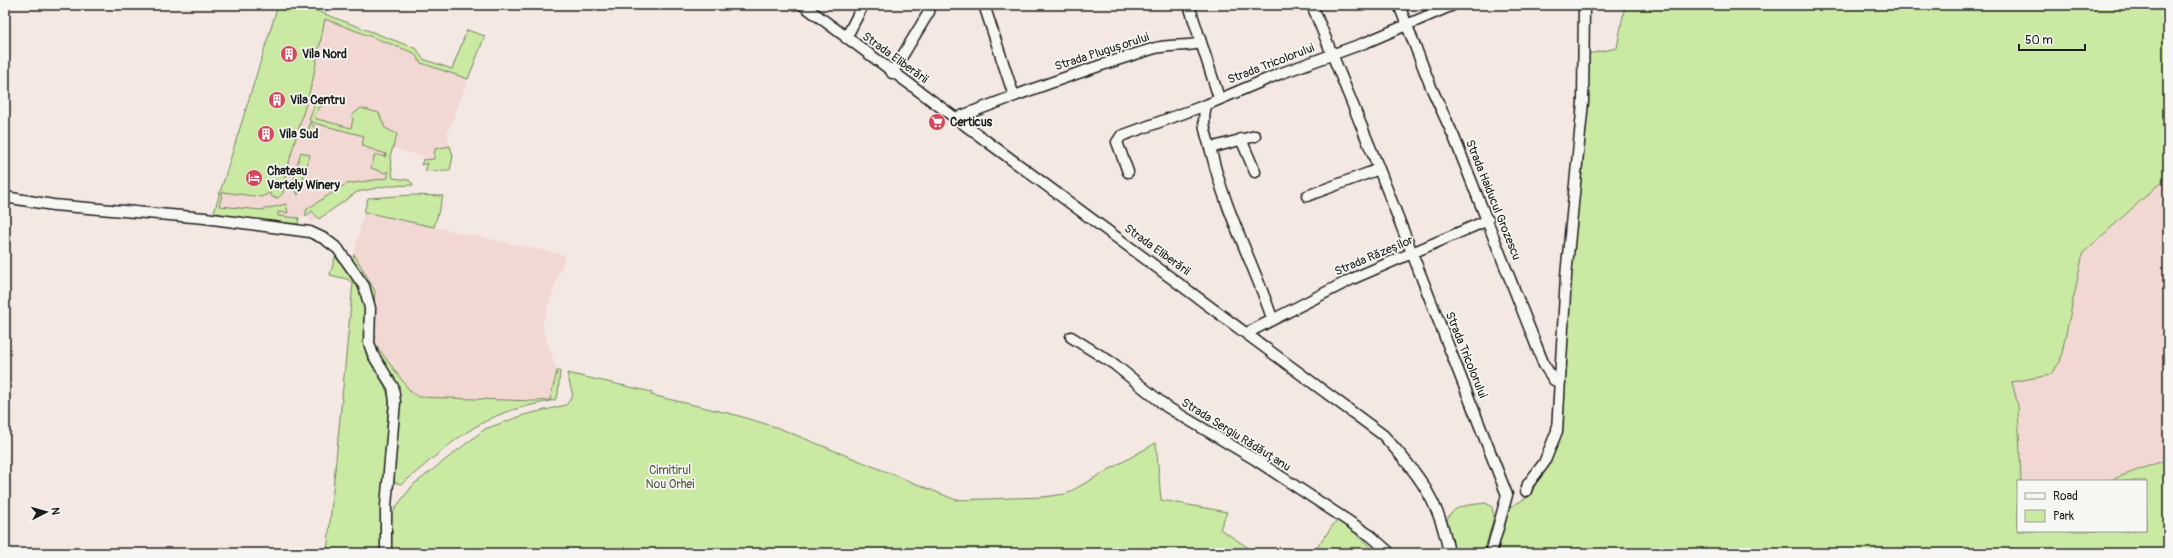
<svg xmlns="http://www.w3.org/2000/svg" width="2173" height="558" font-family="Pangolin,sans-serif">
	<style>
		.built { fill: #f2d8d2 }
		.green { fill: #caeaa3; stroke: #738360 }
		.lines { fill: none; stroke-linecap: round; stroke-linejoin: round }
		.minor-casing { stroke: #1c1c1c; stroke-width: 13 }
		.minor { stroke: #f6f6f2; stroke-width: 10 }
		.labels { text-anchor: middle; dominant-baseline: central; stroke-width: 3.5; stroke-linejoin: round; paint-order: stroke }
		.street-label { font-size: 12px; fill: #1c1c1c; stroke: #f6f6f2 }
		.poi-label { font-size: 12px; font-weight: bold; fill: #1c1c1c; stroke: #f6f6f2; text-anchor: start }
		.park-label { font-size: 12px; fill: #505a44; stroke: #f6f6f2 }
	</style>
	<rect width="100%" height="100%" fill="#f4e8e3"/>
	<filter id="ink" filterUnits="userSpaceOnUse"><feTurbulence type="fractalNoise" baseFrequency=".025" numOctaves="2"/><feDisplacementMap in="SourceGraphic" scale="8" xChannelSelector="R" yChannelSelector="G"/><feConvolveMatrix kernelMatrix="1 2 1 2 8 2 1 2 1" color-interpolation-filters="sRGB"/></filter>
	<g filter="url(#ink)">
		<path class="built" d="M278,5H301L417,49L423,59L452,69L467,30L485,36L447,134L453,156L421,165L424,157L393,148L387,169L388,182L350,187L312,212L317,219L312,223L307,215L297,218L215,210Z
			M2168,176V459L2108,481H2021L2018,406L2012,381L2050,375L2060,362L2083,253Z
			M364,212L565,255L542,325L557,371L551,400L534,401L418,397L410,392L378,348L372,337L375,291L354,254Z"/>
		<path class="green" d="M278,5H301L417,49L423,59L452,69L467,30L485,36L468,79L421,63L414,53L325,19L312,83L286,172L283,193L278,198L272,197L270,193L261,197L223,192L219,206L261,210L286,204L288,213L278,212V216L299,218L298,224L236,218L214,212Z
			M1625,5H2168V176L2083,253L2060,362L2050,375L2012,382L2018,406L2021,481H2018V531H2146V481H2108L2168,459V553H1497L1510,507L1530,496L1560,432L1588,54L1617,48Z
			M328,100L320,107L314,117L317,119L351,128L353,119L351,116L361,108L379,113L385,128L397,134L390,157L393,178L409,180L414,185L387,186L357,192L319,219L312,211L305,217L307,209L346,184L388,178V171L385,173L371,168L375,154L385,157L386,154L362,146L364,136L314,123L309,120L315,104Z
			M310,122L314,127L318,128L316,137L309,129Z
			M450,146L453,156L450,170L425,171L428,163L421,165L423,160L434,159L435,149Z
			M301,152L310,155L298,195C290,182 297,165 301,152Z
			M413,195L443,196L434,227L364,212L368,198Z
			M354,254L375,291L372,337L378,348L410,391L418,397L534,401L550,400L557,371H560L558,394L555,400C532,405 508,409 488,420C458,434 428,463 402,484L396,483L393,479L399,392L374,345L371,338V293L352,264Z
			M335,257C349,272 365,292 365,313C365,324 363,338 366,350C370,369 384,378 389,399L382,512V553H327L353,283L347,279L330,275Z
			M567,373L652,392L651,395L732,414L776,427L956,500L1043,497L1066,494L1156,443L1161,500L1227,512L1220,529L1256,553H389V521L396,507L413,485L485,429L524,415L566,405L573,396Z
			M1486,503L1492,507L1494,516L1484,553H1454L1447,520C1453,504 1472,505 1486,503Z
			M1338,518L1377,553H1313Z"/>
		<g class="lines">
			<g class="minor-casing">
				<path id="minor" d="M803,5L1383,435C1417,472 1440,501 1449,553
					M984,5L1014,96
					M1189,5L1219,98
					M1312,5L1379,169L1507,495L1491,553
					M1399,5L1431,87L1454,137L1544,365L1554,380L1560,383
					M846,38L863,5
					M892,73L929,12L930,5
					M1206,105C1201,126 1207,135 1212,155C1226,213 1253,262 1272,318
					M956,118C1021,93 1086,69 1152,49C1168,44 1185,47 1201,43
					M1241,139L1255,172
					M1210,148L1255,136
					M1128,172L1117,142L1121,136L1206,105L1279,74L1367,42L1453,5
					M1307,196L1379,169
					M5,197L53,205L205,218L310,232L325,239L338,249L364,286L370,308L369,343L373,355L393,387L395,402L386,506V553
					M1247,333L1352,279L1488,220
					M1071,337L1114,364L1167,407L1256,460L1371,536L1390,553
					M1526,491L1528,484L1544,463L1557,431L1566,276L1583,102L1584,5"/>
			</g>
			<use href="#minor" class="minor"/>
		</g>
	</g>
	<defs>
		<g id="building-disc" transform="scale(0.9)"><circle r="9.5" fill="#d1495b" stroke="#f6f6f2"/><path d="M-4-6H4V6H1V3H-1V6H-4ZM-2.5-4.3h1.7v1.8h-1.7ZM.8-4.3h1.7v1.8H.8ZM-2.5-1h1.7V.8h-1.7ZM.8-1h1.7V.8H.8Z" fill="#fff"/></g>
		<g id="supermarket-disc" transform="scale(0.9)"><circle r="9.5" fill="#d1495b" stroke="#f6f6f2"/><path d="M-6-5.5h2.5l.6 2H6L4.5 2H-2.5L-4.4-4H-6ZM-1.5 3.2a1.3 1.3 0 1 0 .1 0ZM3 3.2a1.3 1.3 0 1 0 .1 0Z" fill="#fff"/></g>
		<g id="hotel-disc" transform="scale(0.9)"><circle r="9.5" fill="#d1495b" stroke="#f6f6f2"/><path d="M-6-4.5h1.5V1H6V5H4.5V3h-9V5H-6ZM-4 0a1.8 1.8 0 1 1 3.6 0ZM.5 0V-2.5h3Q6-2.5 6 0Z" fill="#fff"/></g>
	</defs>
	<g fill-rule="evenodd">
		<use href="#building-disc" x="289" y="54"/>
		<use href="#building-disc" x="277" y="100"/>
		<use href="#supermarket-disc" x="937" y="122"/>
		<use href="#building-disc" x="266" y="134"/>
		<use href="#hotel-disc" x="254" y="178"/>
	</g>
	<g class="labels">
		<g class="street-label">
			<text transform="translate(1102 52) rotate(-18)">Strada Plugușorului</text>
			<text transform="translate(895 58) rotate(36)">Strada Eliberării</text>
			<text transform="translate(1271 64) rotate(-21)">Strada Tricolorului</text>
			<text transform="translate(1493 200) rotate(68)">Strada Haiducul Grozescu</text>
			<text transform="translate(1157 250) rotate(36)">Strada Eliberării</text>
			<text transform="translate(1374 256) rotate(-23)">Strada Răzeșilor</text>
			<text transform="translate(1466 355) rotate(68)">Strada Tricolorului</text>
			<text transform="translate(1236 435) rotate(32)">Strada Sergiu Rădăuțanu</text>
		</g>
		<g class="poi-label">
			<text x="302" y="54">Vila Nord</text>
			<text x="290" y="100">Vila Centru</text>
			<text x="950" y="122">Certicus</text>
			<text x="279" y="134">Vila Sud</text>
			<text x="267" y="171">Chateau<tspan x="267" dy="14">Vartely Winery</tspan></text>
		</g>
		<g class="park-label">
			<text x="670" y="470">Cimitirul<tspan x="670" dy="14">Nou Orhei</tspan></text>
		</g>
	</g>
	<rect width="2173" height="558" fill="none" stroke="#f6f6f2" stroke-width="20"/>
	<rect x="10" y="10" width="2153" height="538" fill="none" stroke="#1c1c1c" stroke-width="1.5" filter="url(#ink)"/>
	<rect x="2017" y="480" width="130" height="52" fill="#f6f6f2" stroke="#9f9f9c"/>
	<rect x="2025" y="493" width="20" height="6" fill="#f6f6f2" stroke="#9f9f9c"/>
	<text x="2053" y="500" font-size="12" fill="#1c1c1c">Road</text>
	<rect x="2025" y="510" width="20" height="12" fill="#caeaa3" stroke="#9f9f9c"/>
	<text x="2053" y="520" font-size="12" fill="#1c1c1c">Park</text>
	<g transform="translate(46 512) rotate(84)" stroke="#f6f6f2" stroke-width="3" paint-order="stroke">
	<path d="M0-3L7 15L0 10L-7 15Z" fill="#1c1c1c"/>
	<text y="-6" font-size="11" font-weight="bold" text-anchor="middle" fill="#1c1c1c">N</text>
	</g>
	<path d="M2019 44v6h66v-6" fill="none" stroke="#1c1c1c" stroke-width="2"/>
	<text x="2025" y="44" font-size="12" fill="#1c1c1c" stroke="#f6f6f2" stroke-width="3" paint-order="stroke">50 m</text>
</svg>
